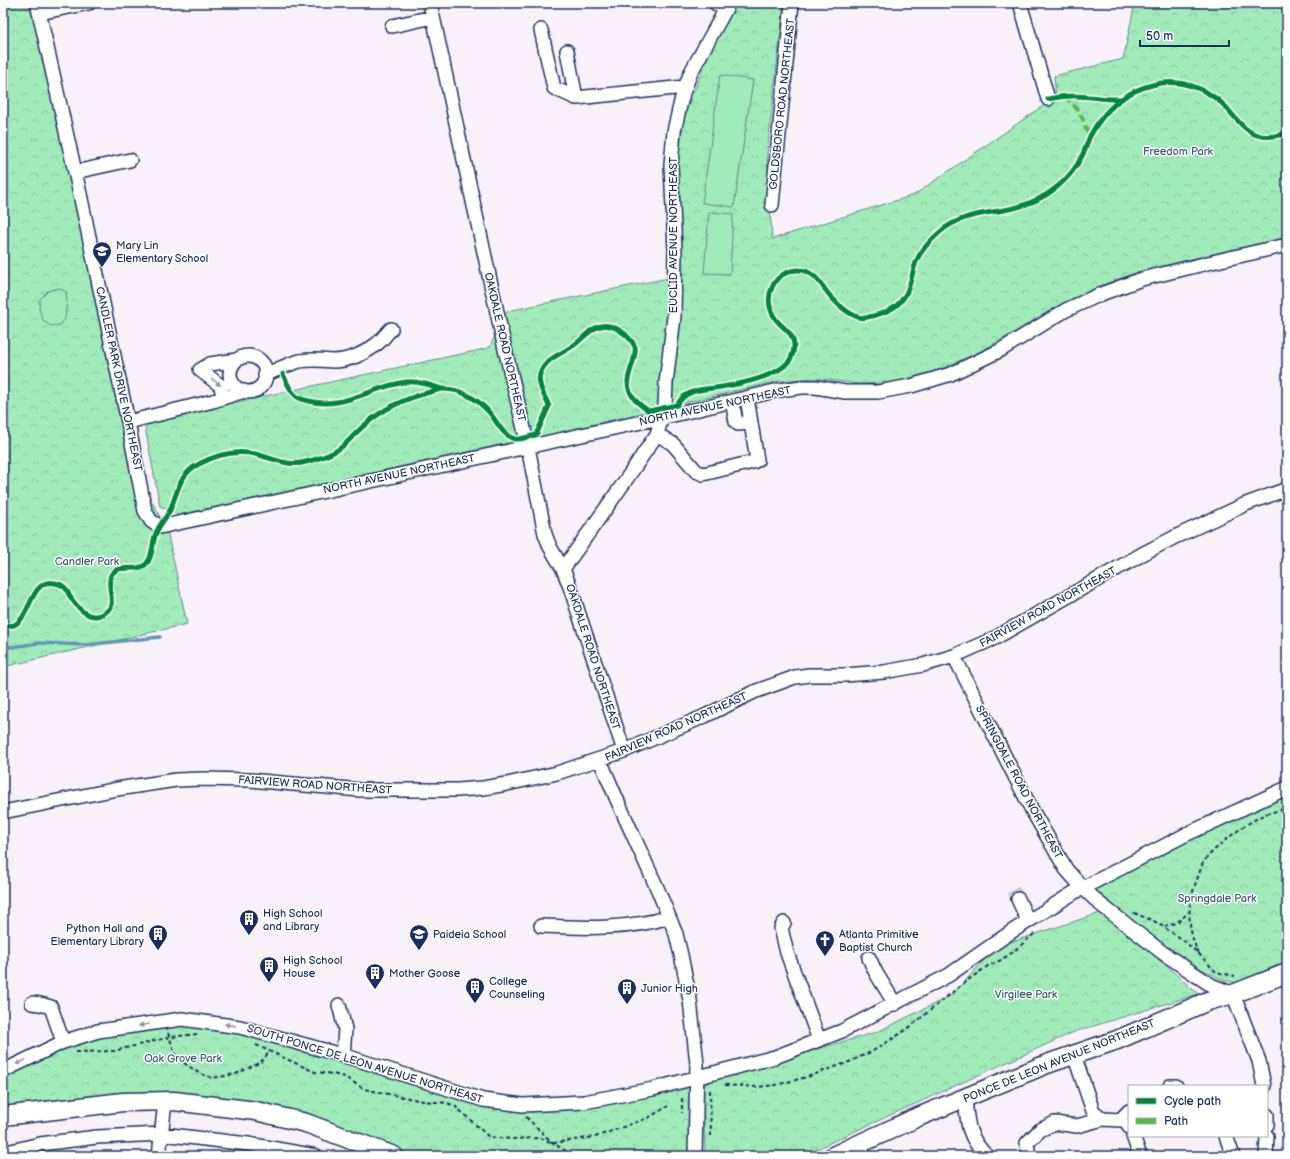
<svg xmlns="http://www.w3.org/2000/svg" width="1290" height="1159" font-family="'Balsamiq Sans',sans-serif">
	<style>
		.park { fill: url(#park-crowns); stroke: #5e8c8c }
		.garden { fill: #a1eab9; stroke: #5e8c8c }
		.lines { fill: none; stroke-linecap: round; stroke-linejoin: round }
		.stream { stroke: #6497b9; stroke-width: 3.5 }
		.minor-tunnel { stroke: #cdcada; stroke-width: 13; stroke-dasharray: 13 6; stroke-linecap: butt }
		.minor-casing { stroke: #1b2f5e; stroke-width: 16 }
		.highway-casing { stroke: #1b2f5e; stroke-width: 21 }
		.path { stroke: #1b2f5e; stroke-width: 2; stroke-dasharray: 4 3; stroke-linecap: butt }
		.minor { stroke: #fff; stroke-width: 13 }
		.highway { stroke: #fff; stroke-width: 18 }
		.quiet { stroke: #58b947; stroke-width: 4; stroke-dasharray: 8 4; stroke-linecap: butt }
		.cycleway-casing { stroke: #fff; stroke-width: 8 }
		.cycleway { stroke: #00873e; stroke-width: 5 }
		.oneway { fill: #8d97ae }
		.labels { text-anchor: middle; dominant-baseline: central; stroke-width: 3; stroke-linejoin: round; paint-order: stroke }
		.street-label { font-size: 11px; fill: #1b2f5e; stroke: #fff }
		.park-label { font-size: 11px; fill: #3c5e75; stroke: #fff }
		.poi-label { font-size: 11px; fill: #1b2f5e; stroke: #fff; text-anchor: start }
	</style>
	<defs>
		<pattern id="park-crowns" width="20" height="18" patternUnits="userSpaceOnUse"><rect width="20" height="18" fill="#a1eab9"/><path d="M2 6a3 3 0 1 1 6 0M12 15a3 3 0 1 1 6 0" fill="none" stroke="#8ac9a1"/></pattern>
	</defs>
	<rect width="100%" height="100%" fill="#f9f1f9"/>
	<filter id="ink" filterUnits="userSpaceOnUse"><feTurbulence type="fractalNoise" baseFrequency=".025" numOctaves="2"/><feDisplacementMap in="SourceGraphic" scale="8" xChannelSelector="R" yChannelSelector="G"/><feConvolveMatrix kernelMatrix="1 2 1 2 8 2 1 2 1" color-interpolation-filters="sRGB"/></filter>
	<g filter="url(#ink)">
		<path class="park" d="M3,3H43L149,496L167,530L187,624L3,667Z
			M737,3H784L767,154L772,239L914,195L1056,97L1054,76L1123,59L1135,3H1287V237L1141,271L1105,284L1065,302L1008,336L979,352L941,369L907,379L884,383L859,384L814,378L780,381L649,411L532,439L178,515L160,506L144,422L489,348L507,311L683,275L675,152L686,111L711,48Z
			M1287,790V961L1237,983L1223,980L1182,959L1142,929L1100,894L1094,887Z
			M1103,912L1146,948L1198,994L1074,1032L840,1138L803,1156H705L703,1090L705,1084L710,1079L877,1032L952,995L996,947Z
			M203,1021L483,1100L585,1103L694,1082L691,1156H415L368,1139L241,1103L3,1113V1071L79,1035Z"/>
		<path class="garden" d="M720,75L753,80L734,207L702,203Z
			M709,212L733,214L730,274L704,273Z
			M59,288L66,292L67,301L65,319L60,325L50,326L43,320L39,309L40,299L48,291Z"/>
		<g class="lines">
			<path class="stream" d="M3,646L12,647L39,643L84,645L160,637"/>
			<path class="minor-tunnel" d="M1013,890L1018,899"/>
			<g class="minor-casing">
				<path id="minor" d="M37,3L80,194L128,422L145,511L151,521L160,527L678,414L779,390L802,387H816L845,392H878L911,386L951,374L999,351L1066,310L1101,294L1142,279L1212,262L1287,245
					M430,3L505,349L526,437L545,534L550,547L563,569L570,587L624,751
					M715,3L725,10
					M1020,3L1048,99
					M39,13L89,3
					M392,26L433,17
					M541,30L554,88L576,98
					M567,51L576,98L685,87
					M75,172L130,160
					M772,205L792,3
					M230 374a18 18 0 1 1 36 0a18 18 0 1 1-36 0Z
					M265,375C276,370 288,364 300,361C311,359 322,360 333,361C349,361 366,353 378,343C383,339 387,333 391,329
					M223,398L221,386L200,370L210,364L237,360
					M732,401L736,422L738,424L750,422
					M128,422L213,401L244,391
					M657,434L673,444L696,471L703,474L753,462L757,460L747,398
					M563,569L621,487L657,434L665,407L666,383L674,317L675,250L671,165L674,131L683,93L691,72L729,3
					M954,656L1033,812L1066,869L1079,884L1100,904L1163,953L1211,985L1233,994L1259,1061L1264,1086
					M600,760L618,802L658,890L676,934L681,955L690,1000L697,1064L695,1156
					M3,812L117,789L176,780L202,779L249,780L360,790H458L483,788L507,784L557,773L624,751L705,716L754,692L795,677L809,675H845L884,672L923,665L954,656L995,638L1146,552L1177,536L1246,504L1287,489
					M1018,899L1028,921
					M784,923L781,928L787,953L819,1040
					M541,926C584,928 628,930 669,917
					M869,958L876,973L895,1004
					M32,1003L40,1004L51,1007L63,1042
					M339,1005L345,1029L343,1056
					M1074,1055L1093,1111L1103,1119L1120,1120L1129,1111
					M3,1071L63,1042L98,1031L182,1019L240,1027L349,1057L483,1100L523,1105L584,1102L653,1089L775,1057L842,1031L949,975L1011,932L1075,892L1187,834L1287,788
					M1170,1086H1176
					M965,1098C967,1123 968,1138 987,1156
					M1125,1115L1129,1127
					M1267,1115V1125
					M1133,1136L1140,1156
					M1226,1136L1233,1156
					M859,1144L864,1156
					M3,1153L40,1144L97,1137L162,1134L248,1144L316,1156
					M159,1156L165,1101
					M1029,1156L1027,1143L1040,1130L1055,1123L1077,1126L1103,1119
					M1266,1156L1267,1136"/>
			</g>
			<g class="highway-casing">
				<path id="highway" d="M3,1116L123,1102L174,1101L256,1111L306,1123L394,1156
					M833,1156L918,1117L1047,1064L1117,1040L1208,1001L1233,994L1287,973"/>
			</g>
			<path class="path" d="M285,378C287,384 291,392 296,396C300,399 306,401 310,402C345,410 374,383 408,382C421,382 432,386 444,389
				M1134,913L1154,921L1182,939L1199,954L1216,972L1235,976
				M1164,926C1175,924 1181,921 1188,912
				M1199,954C1186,928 1187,903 1198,877C1200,872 1201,865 1205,860C1218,844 1247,822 1266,814C1273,812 1280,810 1287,808
				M168,1033L176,1057L197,1072L212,1078L236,1074L261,1062L270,1051
				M256,1045L315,1072L333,1074L345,1077L364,1089L423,1101L447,1103L455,1106L489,1137L511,1139L540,1138L553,1143L595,1137L648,1118L668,1106
				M76,1052L114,1051L170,1037L198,1034
				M725,1085L757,1087L776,1085L807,1077L849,1062L873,1051L906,1030L965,982L988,966L1001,960L1013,952L1035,933
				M710,1090L711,1137
				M682,1098V1113
				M526,1117L553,1143L574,1156"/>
			<use href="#minor" class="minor"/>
			<use href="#highway" class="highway"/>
			<path class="quiet" d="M1064,97C1080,107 1084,121 1089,138"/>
			<g class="cycleway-casing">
				<path id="cycleway" d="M1048,99C1057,97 1065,96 1074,96C1090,96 1105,100 1122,99
					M283,374C286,381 289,389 295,395C298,398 304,400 309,401C343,410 373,386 406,382C418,381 430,385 442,389
					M3,626C6,626 10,626 14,625C29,618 30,589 46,583C51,582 59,583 63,586C66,588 68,592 69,595C76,606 88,622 103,614C120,605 105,588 111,575C118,562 138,574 147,563C153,556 152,544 155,536C157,528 163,521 168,514C178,495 177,475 199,464C216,455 236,450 255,454C276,459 288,468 310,461C321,458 334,454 343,446C351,439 358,430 366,424C384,408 407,398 430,392C434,391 440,389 444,389C461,389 477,399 488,411C496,419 502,436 515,439C521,440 530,436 536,435L549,406C545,397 537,384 540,374C545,358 562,354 574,345C583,339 590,328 601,326C610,324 619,329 626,335C629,338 633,342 635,347C636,352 634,357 633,362C631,368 629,374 628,380C627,395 638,404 649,411L677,405C681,399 684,395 690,393C698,389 707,389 715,388C735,385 781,377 791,358C794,352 795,344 792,337C788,329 779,325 775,318C761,298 774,270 799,270C815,270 822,287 831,297C839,306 853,318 864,318C867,318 870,316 873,316C880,314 887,312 893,308C910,297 910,279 916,262C920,251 931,240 940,232C961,213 989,214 1014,208C1030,204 1045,197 1057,187C1067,179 1076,168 1082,156C1085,150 1087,143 1090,136C1104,110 1123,92 1152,85C1179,78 1205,87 1225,106C1232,114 1240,125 1249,131C1260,139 1275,137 1287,133"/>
			</g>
			<use href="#cycleway" class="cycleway"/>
		</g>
		<defs><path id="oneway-solid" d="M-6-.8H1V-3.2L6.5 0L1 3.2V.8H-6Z"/></defs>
		<g class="oneway">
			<use href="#oneway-solid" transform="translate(216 382) rotate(37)"/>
			<use href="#oneway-solid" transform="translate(144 1025) rotate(171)"/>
			<use href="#oneway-solid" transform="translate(230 1025) rotate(-172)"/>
			<use href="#oneway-solid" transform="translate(21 1062) rotate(154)"/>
		</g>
	</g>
	<defs>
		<g id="school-pin" transform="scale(1)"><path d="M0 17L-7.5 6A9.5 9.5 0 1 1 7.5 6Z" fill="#1b2f5e" stroke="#fff"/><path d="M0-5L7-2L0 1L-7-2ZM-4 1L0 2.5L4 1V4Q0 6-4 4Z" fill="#fff"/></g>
		<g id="building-pin" transform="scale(1)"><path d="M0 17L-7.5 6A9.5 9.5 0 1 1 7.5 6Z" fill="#1b2f5e" stroke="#fff"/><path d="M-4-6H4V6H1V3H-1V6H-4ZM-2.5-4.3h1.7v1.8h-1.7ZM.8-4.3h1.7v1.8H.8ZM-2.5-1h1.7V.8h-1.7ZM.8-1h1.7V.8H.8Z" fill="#fff"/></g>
		<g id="church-pin" transform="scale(1)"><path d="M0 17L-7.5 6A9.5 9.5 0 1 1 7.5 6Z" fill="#1b2f5e" stroke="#fff"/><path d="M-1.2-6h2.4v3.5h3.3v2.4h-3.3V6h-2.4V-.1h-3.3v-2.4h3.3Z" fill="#fff"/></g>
	</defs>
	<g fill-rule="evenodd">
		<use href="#school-pin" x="102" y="251"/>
		<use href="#building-pin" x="249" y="919"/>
		<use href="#building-pin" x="158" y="934"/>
		<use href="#school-pin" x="419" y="934"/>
		<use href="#church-pin" x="825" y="940"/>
		<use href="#building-pin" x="269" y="966"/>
		<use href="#building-pin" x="375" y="973"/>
		<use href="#building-pin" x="475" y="987"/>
		<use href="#building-pin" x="627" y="988"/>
	</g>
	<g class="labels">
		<g class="street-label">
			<text transform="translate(782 104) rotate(-84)">GOLDSBORO ROAD NORTHEAST</text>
			<text transform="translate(673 235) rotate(-90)">EUCLID AVENUE NORTHEAST</text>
			<text transform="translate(505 347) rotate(77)">OAKDALE ROAD NORTHEAST</text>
			<text transform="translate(119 379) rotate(78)">CANDLER PARK DRIVE NORTHEAST</text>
			<text transform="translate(715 406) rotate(-12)">NORTH AVENUE NORTHEAST</text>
			<text transform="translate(399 474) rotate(-12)">NORTH AVENUE NORTHEAST</text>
			<text transform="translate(1048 607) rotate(-29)">FAIRVIEW ROAD NORTHEAST</text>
			<text transform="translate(593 657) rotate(72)">OAKDALE ROAD NORTHEAST</text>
			<text transform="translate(676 727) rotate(-24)">FAIRVIEW ROAD NORTHEAST</text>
			<text transform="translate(1019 782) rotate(62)">SPRINGDALE ROAD NORTHEAST</text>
			<text transform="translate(315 785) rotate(4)">FAIRVIEW ROAD NORTHEAST</text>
			<text transform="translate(1059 1061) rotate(-22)">PONCE DE LEON AVENUE NORTHEAST</text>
			<text transform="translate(365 1064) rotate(17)">SOUTH PONCE DE LEON AVENUE NORTHEAST</text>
		</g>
		<g class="park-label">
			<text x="1178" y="151">Freedom Park</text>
			<text x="87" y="561">Candler Park</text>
			<text x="1217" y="898">Springdale Park</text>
			<text x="1026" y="994">Virgilee Park</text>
			<text x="183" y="1058">Oak Grove Park</text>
		</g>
		<g class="poi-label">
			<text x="116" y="245">Mary Lin<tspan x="116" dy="13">Elementary School</tspan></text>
			<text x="263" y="913">High School<tspan x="263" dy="13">and Library</tspan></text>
			<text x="144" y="928" text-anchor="end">Python Hall and<tspan x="144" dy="13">Elementary Library</tspan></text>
			<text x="433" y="934">Paideia School</text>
			<text x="839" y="934">Atlanta Primitive<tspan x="839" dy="13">Baptist Church</tspan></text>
			<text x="283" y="960">High School<tspan x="283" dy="13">House</tspan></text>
			<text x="389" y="973">Mother Goose</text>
			<text x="489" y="981">College<tspan x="489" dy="13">Counseling</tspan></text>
			<text x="641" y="988">Junior High</text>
		</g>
	</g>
	<rect width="1290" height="1159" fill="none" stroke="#fff" stroke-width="16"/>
	<rect x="8" y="8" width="1274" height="1143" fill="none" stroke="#1b2f5e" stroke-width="1.5" filter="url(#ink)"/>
	<rect x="1128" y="1085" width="140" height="52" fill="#ffffff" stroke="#a4acbf"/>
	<rect x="1136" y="1098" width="20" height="6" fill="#00873e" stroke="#a4acbf"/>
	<text x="1164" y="1105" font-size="12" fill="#1b2f5e">Cycle path</text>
	<rect x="1136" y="1118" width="20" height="6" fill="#58b947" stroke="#a4acbf"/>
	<text x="1164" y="1125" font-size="12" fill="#1b2f5e">Path</text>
	<path d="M1140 40v6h89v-6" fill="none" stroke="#1b2f5e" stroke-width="2"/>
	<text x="1146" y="40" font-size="12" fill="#1b2f5e" stroke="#ffffff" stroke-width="3" paint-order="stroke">50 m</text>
</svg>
